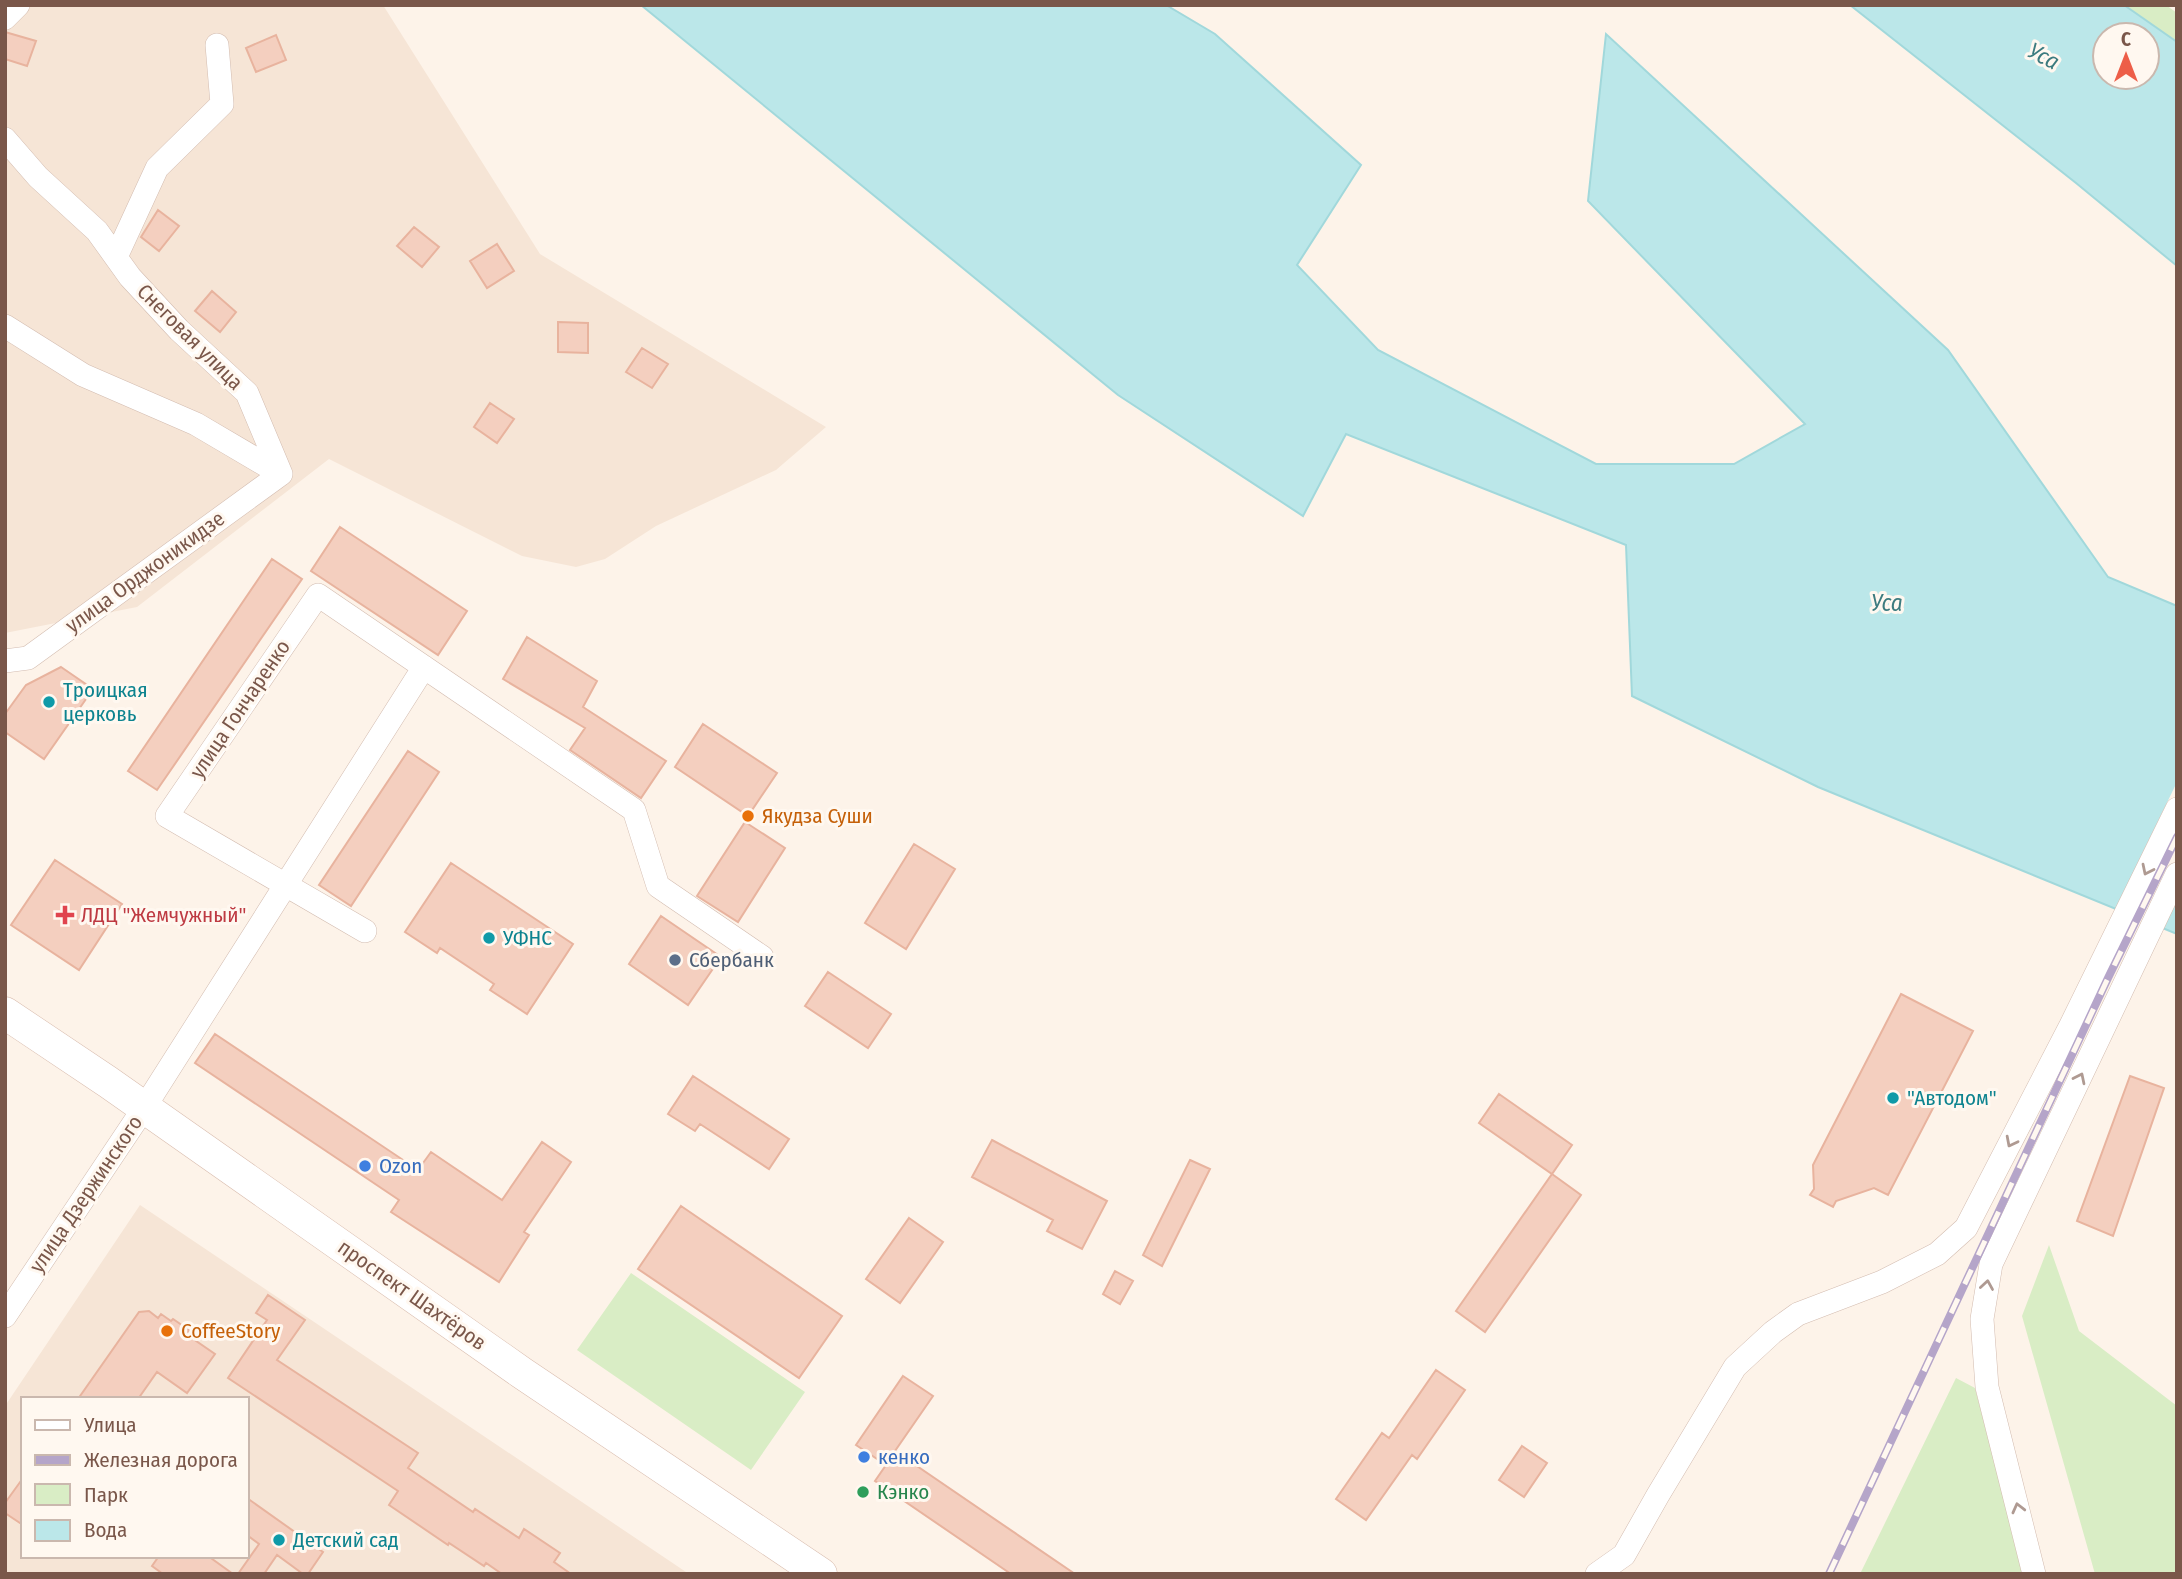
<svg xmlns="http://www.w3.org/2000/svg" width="2182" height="1579" font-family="'Fira Sans Condensed',sans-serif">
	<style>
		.residential { fill: #f6e5d6; fill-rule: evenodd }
		.green { fill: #d9edc5 }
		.water { fill: #bbe7e9; stroke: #a1d8db; stroke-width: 2; fill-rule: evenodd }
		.pier { fill: #fdf3e9 }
		.building { fill: #f4cfbf; stroke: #e8b39e; stroke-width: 2 }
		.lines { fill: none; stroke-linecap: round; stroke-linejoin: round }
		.street-casing { stroke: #d3bcb0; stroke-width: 24 }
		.secondary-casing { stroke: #d9bdaf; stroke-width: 33 }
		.street { stroke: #fff; stroke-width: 23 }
		.secondary { stroke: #fff; stroke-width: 32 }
		.rail-casing { stroke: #b5a5c9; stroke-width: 8 }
		.rail { stroke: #fff8f0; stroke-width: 5; stroke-dasharray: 16; stroke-linecap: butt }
		.oneway { stroke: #af9a92 }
		.culture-dot { fill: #0f9aa8; stroke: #fff8f0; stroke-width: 2.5 }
		.food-dot { fill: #e8710a; stroke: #fff8f0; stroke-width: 2.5 }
		.health-dot { fill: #e0444e; stroke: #fff8f0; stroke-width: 2.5 }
		.service-dot { fill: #5c6f8a; stroke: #fff8f0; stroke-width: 2.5 }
		.shop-dot { fill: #3f7fe0; stroke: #fff8f0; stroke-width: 2.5 }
		.leisure-dot { fill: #2e9e5b; stroke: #fff8f0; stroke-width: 2.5 }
		.labels { text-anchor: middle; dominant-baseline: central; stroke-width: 6; stroke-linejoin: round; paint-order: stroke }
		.street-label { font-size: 21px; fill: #7a574a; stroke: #fff8f0 }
		.culture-label { font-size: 21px; fill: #0d838f; stroke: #fff8f0; text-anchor: start }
		.food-label { font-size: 21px; fill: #c56008; stroke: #fff8f0; text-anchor: start }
		.health-label { font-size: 21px; fill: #be3a42; stroke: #fff8f0; text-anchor: start }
		.service-label { font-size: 21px; fill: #4e5e75; stroke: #fff8f0; text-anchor: start }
		.shop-label { font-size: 21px; fill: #366cbe; stroke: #fff8f0; text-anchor: start }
		.leisure-label { font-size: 21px; fill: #27864d; stroke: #fff8f0; text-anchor: start }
		.water-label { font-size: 23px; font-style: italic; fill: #3c7b7f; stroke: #fff8f0 }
	</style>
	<rect width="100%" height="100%" fill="#fdf3e9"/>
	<path class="residential" d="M5,5H383L540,254L826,427L776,470L656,526L605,559L576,567L522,556L329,459L137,607L5,633Z
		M140,1205L689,1574H5V1406ZM23,1399H247V1556H23Z"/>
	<path class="green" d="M2124,5H2166L2177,13V42Z
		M2049,1245L2079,1331L2177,1406V1574H2095L2022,1316Z
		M631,1273L805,1392L751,1470L577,1350Z
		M1956,1378L1975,1388L2024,1574H1860Z"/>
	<path class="water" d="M641,5H1166L1215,34L1361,165L1297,265L1378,350L1596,464H1734L1805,424L1588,201L1606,34L1948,350L2108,577L2177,606V934L1818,787L1632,696L1626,545L1346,434L1303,516L1118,395Z
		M1850,5H2124L2177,42V266L2076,183ZM2105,35H2147V77H2105Z"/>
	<path class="pier" d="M2177,782V894L2159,930L2114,912Z"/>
	<path class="building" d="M5,32L36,41L27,66L5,59Z
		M276,35L286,60L256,72L246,48Z
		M158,210L179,226L159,251L141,237Z
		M414,227L439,247L422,267L397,246Z
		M497,244L514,271L487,288L470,261Z
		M212,291L236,312L220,332L195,311Z
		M558,322L588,323V353L558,352Z
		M642,348L668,364L652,388L626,372Z
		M490,403L514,419L497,443L474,427Z
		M340,527L467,611L438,655L311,571Z
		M272,559L302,579L157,790L128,771Z
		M527,637L597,681L583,707L666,761L641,798L570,750L585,728L503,679Z
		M61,667L93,689L44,759L5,732V714L26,685Z
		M703,724L777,773L748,816L675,767Z
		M408,751L439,772L351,906L319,885Z
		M745,822L785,848L738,922L697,896Z
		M914,844L955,869L906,949L865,923Z
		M55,860L122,904L79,970L11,925Z
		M451,863L573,944L527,1014L490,990L494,984L440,948L437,953L405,932Z
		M661,916L721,957L688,1005L629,964Z
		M828,972L891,1014L868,1048L805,1006Z
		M1901,994L1973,1031L1888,1195L1874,1188L1836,1201L1833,1207L1810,1195L1814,1189L1813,1165Z
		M215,1034L418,1170L431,1152L502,1200L542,1142L571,1162L524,1232L529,1235L499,1282L391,1212L399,1200L195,1063Z
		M693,1076L789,1139L769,1169L700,1124L695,1131L668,1114Z
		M2130,1076L2164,1088L2113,1236L2077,1221Z
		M1499,1094L1572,1145L1552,1174L1479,1123Z
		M992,1140L1107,1201L1082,1249L1047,1231L1053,1220L972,1177Z
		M1190,1160L1210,1169L1162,1266L1143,1255Z
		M1552,1174L1581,1195L1485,1332L1456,1311Z
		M681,1206L842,1316L799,1378L638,1269Z
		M909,1218L943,1242L900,1303L866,1279Z
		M1115,1271L1133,1281L1120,1304L1103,1294Z
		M268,1295L305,1320L277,1360L418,1453L408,1468L473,1512L475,1509L519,1538L524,1529L560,1553L554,1562L571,1574H502L486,1563L484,1566L449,1543L448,1545L389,1505L398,1491L228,1378L267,1320L256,1313Z
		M149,1311L158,1318L161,1314L171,1321L173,1319L189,1330L186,1334L215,1354L187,1393L157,1372L138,1399H78L139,1312Z
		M1436,1370L1465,1390L1417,1459L1412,1455L1366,1520L1336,1499L1382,1433L1389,1438Z
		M903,1376L933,1396L895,1451L1075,1574H1011L875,1481L886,1465L856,1445Z
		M1522,1446L1547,1463L1524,1497L1499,1480Z
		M23,1478V1525L5,1513V1503Z
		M247,1498L323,1552L308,1574H303L277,1555L264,1574H238L259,1544L247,1535Z
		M159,1556H208L233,1574H163L152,1566Z"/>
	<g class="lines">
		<g class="street-casing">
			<path id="street" d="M5,18L18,5
				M5,139L38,177L97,231L130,277L179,330L247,393L281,474
				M116,257L157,168L222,104L217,45
				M5,326L83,375L196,424L281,474
				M5,661L28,658L281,474
				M365,931L167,816L318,595L634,810L658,886L762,957
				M5,1316L144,1108L424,667
				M1597,1574L1624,1555L1658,1495L1735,1367L1773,1332L1798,1314L1882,1282L1937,1254L1966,1228L2071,1025L2177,809
				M2034,1574L1987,1387L1982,1319L1991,1264L2177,874"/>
		</g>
		<g class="secondary-casing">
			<path id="secondary" d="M5,1013L108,1082L522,1373L821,1574"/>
		</g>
		<use href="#street" class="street"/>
		<use href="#secondary" class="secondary"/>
		<g class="rail-casing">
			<path id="rail" d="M1829,1574L2108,978L2177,837"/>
		</g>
		<use href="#rail" class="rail"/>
	</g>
	<defs><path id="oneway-chevron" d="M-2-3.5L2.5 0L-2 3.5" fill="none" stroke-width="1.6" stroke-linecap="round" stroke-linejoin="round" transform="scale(1.75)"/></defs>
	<g class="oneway">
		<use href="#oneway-chevron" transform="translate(2147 870) rotate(116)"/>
		<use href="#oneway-chevron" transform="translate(2080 1078) rotate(-64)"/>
		<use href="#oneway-chevron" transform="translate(2011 1142) rotate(117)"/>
		<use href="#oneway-chevron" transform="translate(1987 1285) rotate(-81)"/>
		<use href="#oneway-chevron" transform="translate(2018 1508) rotate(-104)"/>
	</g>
	<g class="culture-dot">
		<circle cx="49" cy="702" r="7"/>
		<circle cx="489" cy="938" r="7"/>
		<circle cx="1893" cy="1098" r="7"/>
		<circle cx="279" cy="1540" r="7"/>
	</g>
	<g class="food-dot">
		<circle cx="748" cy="816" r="7"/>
		<circle cx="167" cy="1331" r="7"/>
	</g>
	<path class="health-dot" d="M61.5 904.5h7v7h7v7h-7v7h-7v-7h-7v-7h7z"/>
	<circle class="service-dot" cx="675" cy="960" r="7"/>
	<g class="shop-dot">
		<circle cx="365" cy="1166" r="7"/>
		<circle cx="864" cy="1457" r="7"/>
	</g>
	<circle class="leisure-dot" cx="863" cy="1492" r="7"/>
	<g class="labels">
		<g class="street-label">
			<text transform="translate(190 337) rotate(45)">Снеговая улица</text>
			<text transform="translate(145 572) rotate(-36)">улица Орджоникидзе</text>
			<text transform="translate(240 709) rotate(-56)">улица Гончаренко</text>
			<text transform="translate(86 1194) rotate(-56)">улица Дзержинского</text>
			<text transform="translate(412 1295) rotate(35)">проспект Шахтёров</text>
		</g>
		<g class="culture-label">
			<text x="63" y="690">Троицкая<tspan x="63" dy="24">церковь</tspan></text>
			<text x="503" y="938">УФНС</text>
			<text x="1907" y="1098">"Автодом"</text>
			<text x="293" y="1540">Детский сад</text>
		</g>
		<g class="food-label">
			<text x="762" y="816">Якудза Суши</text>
			<text x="181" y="1331">CoffeeStory</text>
		</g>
		<g class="health-label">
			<text x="81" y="915">ЛДЦ "Жемчужный"</text>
		</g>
		<g class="service-label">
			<text x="689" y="960">Сбербанк</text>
		</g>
		<g class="shop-label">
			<text x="379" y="1166">Ozon</text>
			<text x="878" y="1457">кенко</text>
		</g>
		<g class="leisure-label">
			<text x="877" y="1492">Кэнко</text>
		</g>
		<g class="water-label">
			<text transform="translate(2044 56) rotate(28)">Уса</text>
			<text x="1887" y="603">Уса</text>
		</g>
	</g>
	<rect width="2182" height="1579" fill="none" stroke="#7a574a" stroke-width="14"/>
	<rect x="21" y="1397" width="228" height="161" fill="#fff8f0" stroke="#cab8ae" stroke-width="2"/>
	<rect x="35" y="1420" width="35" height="10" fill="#ffffff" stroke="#cab8ae" stroke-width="2"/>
	<text x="84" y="1432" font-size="21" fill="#7a574a">Улица</text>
	<rect x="35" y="1455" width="35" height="10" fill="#b5a5c9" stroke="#cab8ae" stroke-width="2"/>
	<text x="84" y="1467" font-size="21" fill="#7a574a">Железная дорога</text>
	<rect x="35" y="1484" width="35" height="21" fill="#d9edc5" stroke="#cab8ae" stroke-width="2"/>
	<text x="84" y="1502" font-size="21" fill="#7a574a">Парк</text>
	<rect x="35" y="1520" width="35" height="21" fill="#bbe7e9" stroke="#cab8ae" stroke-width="2"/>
	<text x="84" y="1537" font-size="21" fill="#7a574a">Вода</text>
	<g transform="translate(2126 56)"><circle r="33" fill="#fff8f0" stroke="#cab8ae" stroke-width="2"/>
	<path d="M0-5L12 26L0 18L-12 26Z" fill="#ed5e48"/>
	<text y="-10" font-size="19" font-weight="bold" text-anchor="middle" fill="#7a574a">С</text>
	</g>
</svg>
